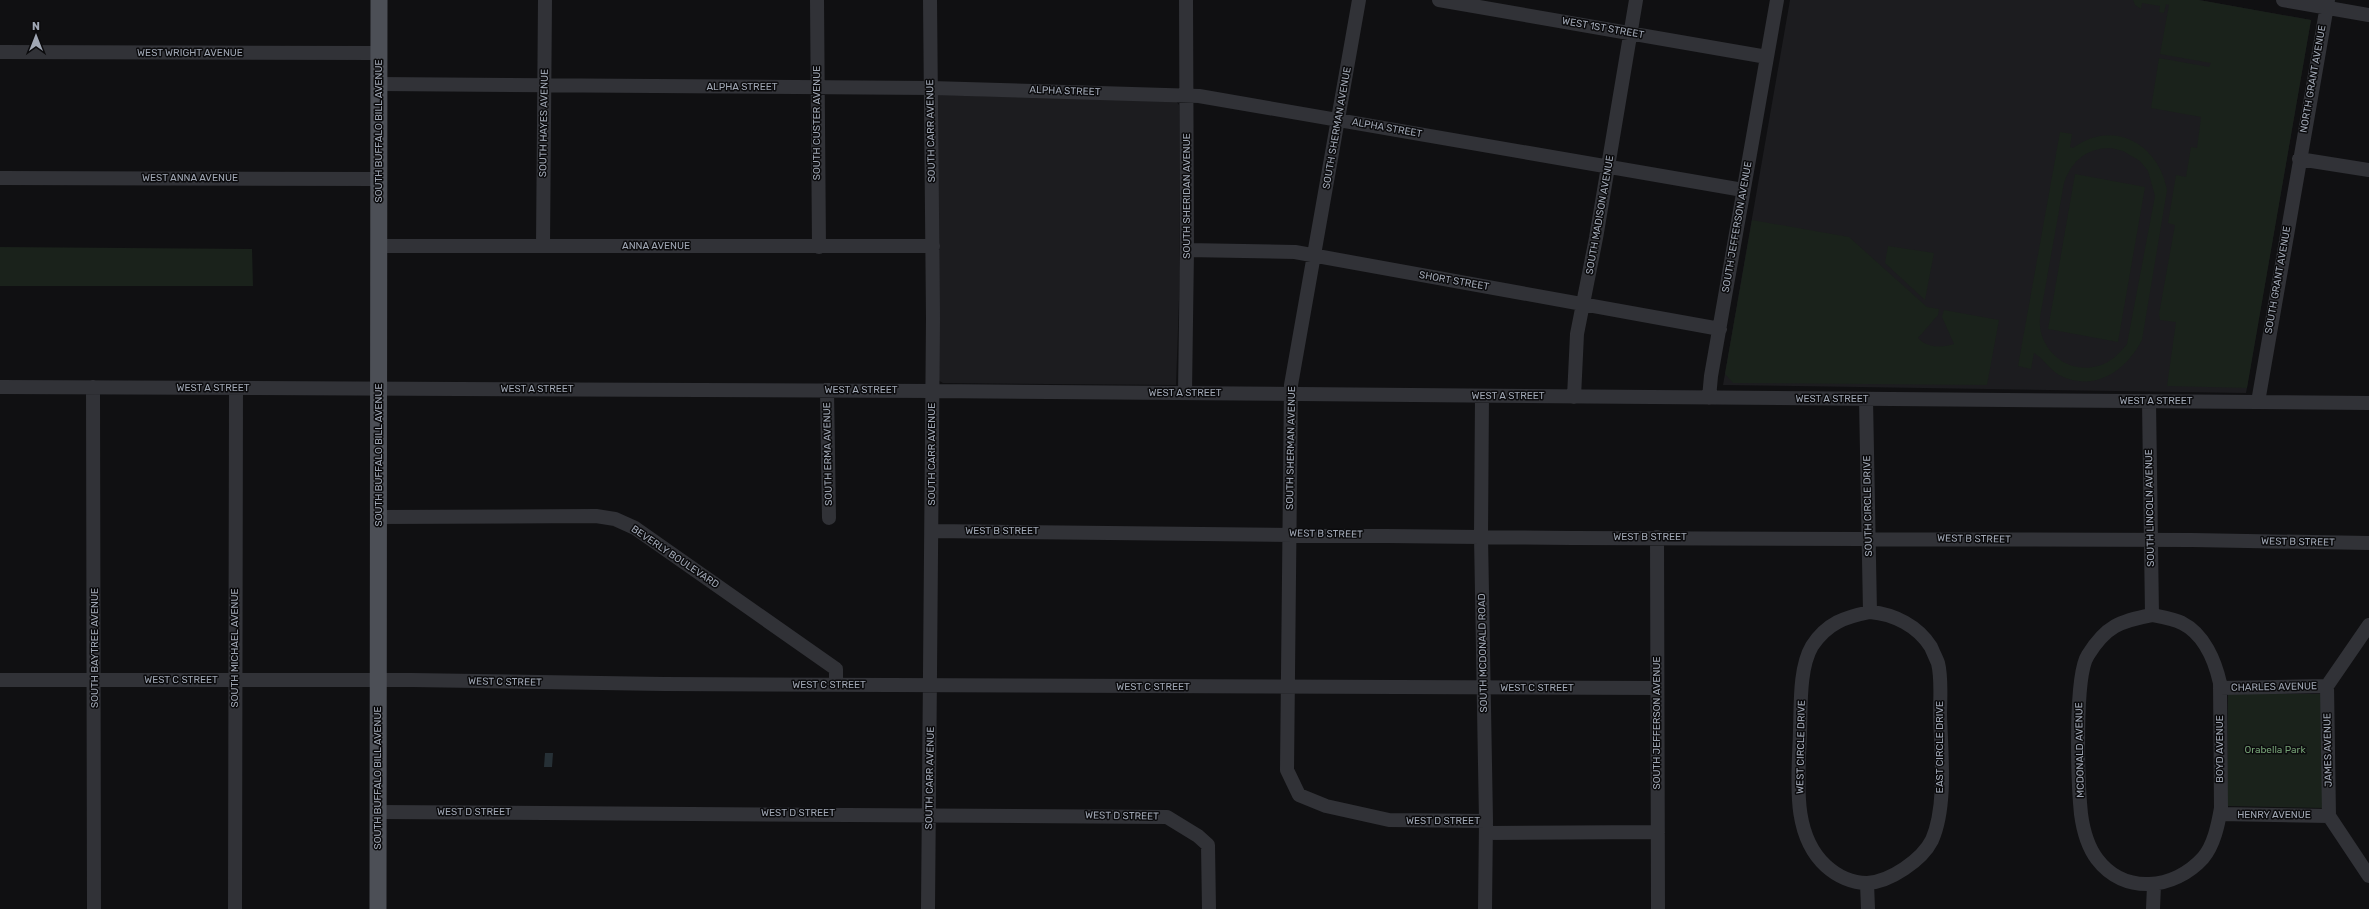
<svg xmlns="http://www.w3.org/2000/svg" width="2369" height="909" font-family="Rubik,sans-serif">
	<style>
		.built { fill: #1c1c1f }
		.green { fill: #1a221b; fill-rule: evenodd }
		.water { fill: #263036 }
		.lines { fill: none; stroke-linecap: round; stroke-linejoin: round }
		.minor { stroke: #313237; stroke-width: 14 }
		.major { stroke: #4c4f56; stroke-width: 17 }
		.labels { text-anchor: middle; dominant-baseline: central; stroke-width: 3; stroke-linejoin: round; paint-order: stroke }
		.street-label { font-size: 10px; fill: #a0a7b4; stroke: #0b0b0d }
		.park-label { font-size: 10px; fill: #75a175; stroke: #0b0b0d }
	</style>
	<rect width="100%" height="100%" fill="#101012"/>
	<path class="built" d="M1790,0H2199L2311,20L2246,393L1723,385Z
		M938,95L1176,101L1179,105L1180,272L1176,385L943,383L938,380L935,97Z"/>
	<path class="green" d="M2133,0H2199L2311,20L2247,388L2167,386L2176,322L2160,320L2159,314L2175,225L2168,223L2176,175L2186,177L2191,147L2197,148L2201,117L2151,108L2159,58L2209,67L2211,63L2160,54L2169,5L2166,4L2164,13L2159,12L2160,6L2142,3L2141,9L2135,5Z
		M2060,132L2072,134L2070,147L2073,148C2113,118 2159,144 2167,190L2142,340C2126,371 2094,393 2059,375C2049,369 2043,358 2034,353L2031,369L2018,366ZM2111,148L2123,151L2140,161L2148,171L2155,196L2127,344C2119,354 2110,363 2098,366C2066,375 2037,348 2040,317L2064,183C2072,160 2087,148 2111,148Z
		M2075,174L2145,187L2118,342L2048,329Z
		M1752,220L1849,237L1927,307L1939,309L1938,315L1918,338C1927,348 1942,348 1954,344L1942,317L1944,310L1999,320L1987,385L1733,383L1725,374Z
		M1888,246L1934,253L1925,300L1885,263Z
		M0,247L252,249L253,286H0Z
		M2228,694H2323V808L2227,806Z"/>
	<path class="water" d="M545,753H553L552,767H544Z"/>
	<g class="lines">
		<path class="minor" d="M817,0L819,247
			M1359,0L1291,385L1287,770L1299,795L1326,806L1389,820L1486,821
			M1439,0L1767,57
			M2283,0L2369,15
			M0,52L379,53
			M379,84L931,88L1199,96L1743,190
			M2299,159L2369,170
			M0,178L379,179
			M543,245L545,0
			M379,246H933
			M1187,250L1295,252L1720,329
			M0,387L932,391L2369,403
			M93,387L94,909
			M827,390L829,518
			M1185,393L1187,250L1186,0
			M1482,396L1481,536L1486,821L1485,909
			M1574,397L1577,334L1596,238L1636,0
			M1709,398L1711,376L1777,0
			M1866,399L1870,612
			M2149,401L2152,615
			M2258,402L2328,0
			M379,517L596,516L615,519L635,528L836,669V685
			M932,531L1573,538L2192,540L2369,543
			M1657,537L1658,909
			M1870,612C1894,614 1918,626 1931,647C1933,652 1936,658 1938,663C1942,679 1940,699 1940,715C1941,752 1947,806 1932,840C1922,860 1890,882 1867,883C1852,883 1837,876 1826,866C1790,833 1799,776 1800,731C1801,706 1799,668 1812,646C1827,623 1845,617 1870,612Z
			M2152,615C2162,617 2173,619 2182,623C2204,634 2215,661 2220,683L2221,808C2218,825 2214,845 2203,858C2174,890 2124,895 2097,859C2088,847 2083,829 2081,814C2078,784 2074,676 2088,655C2106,626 2120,621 2152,615Z
			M2369,625L2327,686L2329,816L2369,876
			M0,680H412L664,684L1657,688
			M2220,688L2327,686
			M378,812L1167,817L1198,836L1208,845L1209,909
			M2220,814L2329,816
			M1486,833L1658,832
			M1867,883L1868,909
			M235,909L236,388
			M928,909L933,318L930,0
			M2153,909L2154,885"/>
		<path class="major" d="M378,909L379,0"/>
	</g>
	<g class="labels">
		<g class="street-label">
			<text transform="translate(1603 28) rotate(10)">WEST 1ST STREET</text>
			<text x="190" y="53">WEST WRIGHT AVENUE</text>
			<text transform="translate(2313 79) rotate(-80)">NORTH GRANT AVENUE</text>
			<text x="742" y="87">ALPHA STREET</text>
			<text transform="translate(1065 91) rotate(2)">ALPHA STREET</text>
			<text transform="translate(544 123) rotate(-89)">SOUTH HAYES AVENUE</text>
			<text transform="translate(817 123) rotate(-90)">SOUTH CUSTER AVENUE</text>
			<text transform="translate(1337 128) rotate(-80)">SOUTH SHERMAN AVENUE</text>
			<text transform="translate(1387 128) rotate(10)">ALPHA STREET</text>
			<text transform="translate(379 131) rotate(-90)">SOUTH BUFFALO BILL AVENUE</text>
			<text transform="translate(931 131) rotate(-91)">SOUTH CARR AVENUE</text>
			<text x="190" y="178">WEST ANNA AVENUE</text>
			<text transform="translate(1187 196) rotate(-90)">SOUTH SHERIDAN AVENUE</text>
			<text transform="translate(1600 215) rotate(-80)">SOUTH MADISON AVENUE</text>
			<text transform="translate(1737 227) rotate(-80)">SOUTH JEFFERSON AVENUE</text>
			<text x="656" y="246">ANNA AVENUE</text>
			<text transform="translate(2278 280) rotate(-80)">SOUTH GRANT AVENUE</text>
			<text transform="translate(1454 281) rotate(10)">SHORT STREET</text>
			<text x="213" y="388">WEST A STREET</text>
			<text x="537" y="389">WEST A STREET</text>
			<text x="861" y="390">WEST A STREET</text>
			<text x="1185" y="393">WEST A STREET</text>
			<text x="1508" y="396">WEST A STREET</text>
			<text x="1832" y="399">WEST A STREET</text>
			<text x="2156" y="401">WEST A STREET</text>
			<text transform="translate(1291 448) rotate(-89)">SOUTH SHERMAN AVENUE</text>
			<text transform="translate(828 454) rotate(-91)">SOUTH ERMA AVENUE</text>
			<text transform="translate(932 454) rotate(-90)">SOUTH CARR AVENUE</text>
			<text transform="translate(379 455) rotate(-90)">SOUTH BUFFALO BILL AVENUE</text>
			<text transform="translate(1868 506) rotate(-91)">SOUTH CIRCLE DRIVE</text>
			<text transform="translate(2150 508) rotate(-91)">SOUTH LINCOLN AVENUE</text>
			<text x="1002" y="531">WEST B STREET</text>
			<text transform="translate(1326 534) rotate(1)">WEST B STREET</text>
			<text x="1650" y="537">WEST B STREET</text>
			<text transform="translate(1974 539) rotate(1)">WEST B STREET</text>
			<text transform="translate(2298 542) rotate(1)">WEST B STREET</text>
			<text transform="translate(675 557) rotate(34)">BEVERLY BOULEVARD</text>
			<text transform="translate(95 648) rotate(-90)">SOUTH BAYTREE AVENUE</text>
			<text transform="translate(235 648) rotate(-90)">SOUTH MICHAEL AVENUE</text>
			<text transform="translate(1483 653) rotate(-91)">SOUTH MCDONALD ROAD</text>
			<text x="181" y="680">WEST C STREET</text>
			<text transform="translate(505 682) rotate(1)">WEST C STREET</text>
			<text x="829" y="685">WEST C STREET</text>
			<text x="1153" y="687">WEST C STREET</text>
			<text transform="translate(2274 687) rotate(-1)">CHARLES AVENUE</text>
			<text x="1537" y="688">WEST C STREET</text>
			<text transform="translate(1657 723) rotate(-90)">SOUTH JEFFERSON AVENUE</text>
			<text transform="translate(1801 747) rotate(-89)">WEST CIRCLE DRIVE</text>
			<text transform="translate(1940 747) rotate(-90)">EAST CIRCLE DRIVE</text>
			<text transform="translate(2220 749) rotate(-90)">BOYD AVENUE</text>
			<text transform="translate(2080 750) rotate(-91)">MCDONALD AVENUE</text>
			<text transform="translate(2328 750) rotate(-91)">JAMES AVENUE</text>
			<text transform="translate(378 778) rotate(-90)">SOUTH BUFFALO BILL AVENUE</text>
			<text transform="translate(930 778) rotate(-89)">SOUTH CARR AVENUE</text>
			<text x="474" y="812">WEST D STREET</text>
			<text x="798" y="813">WEST D STREET</text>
			<text x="2274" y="815">HENRY AVENUE</text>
			<text transform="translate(1122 816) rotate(1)">WEST D STREET</text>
			<text x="1443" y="821">WEST D STREET</text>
		</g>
		<g class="park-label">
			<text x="2275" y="750">Orabella Park</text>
		</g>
	</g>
	<g transform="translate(36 36)" stroke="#0b0b0d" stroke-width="3" paint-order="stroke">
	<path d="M0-3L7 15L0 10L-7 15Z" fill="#a0a7b4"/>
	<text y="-6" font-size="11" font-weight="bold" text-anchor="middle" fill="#a0a7b4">N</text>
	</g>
</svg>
